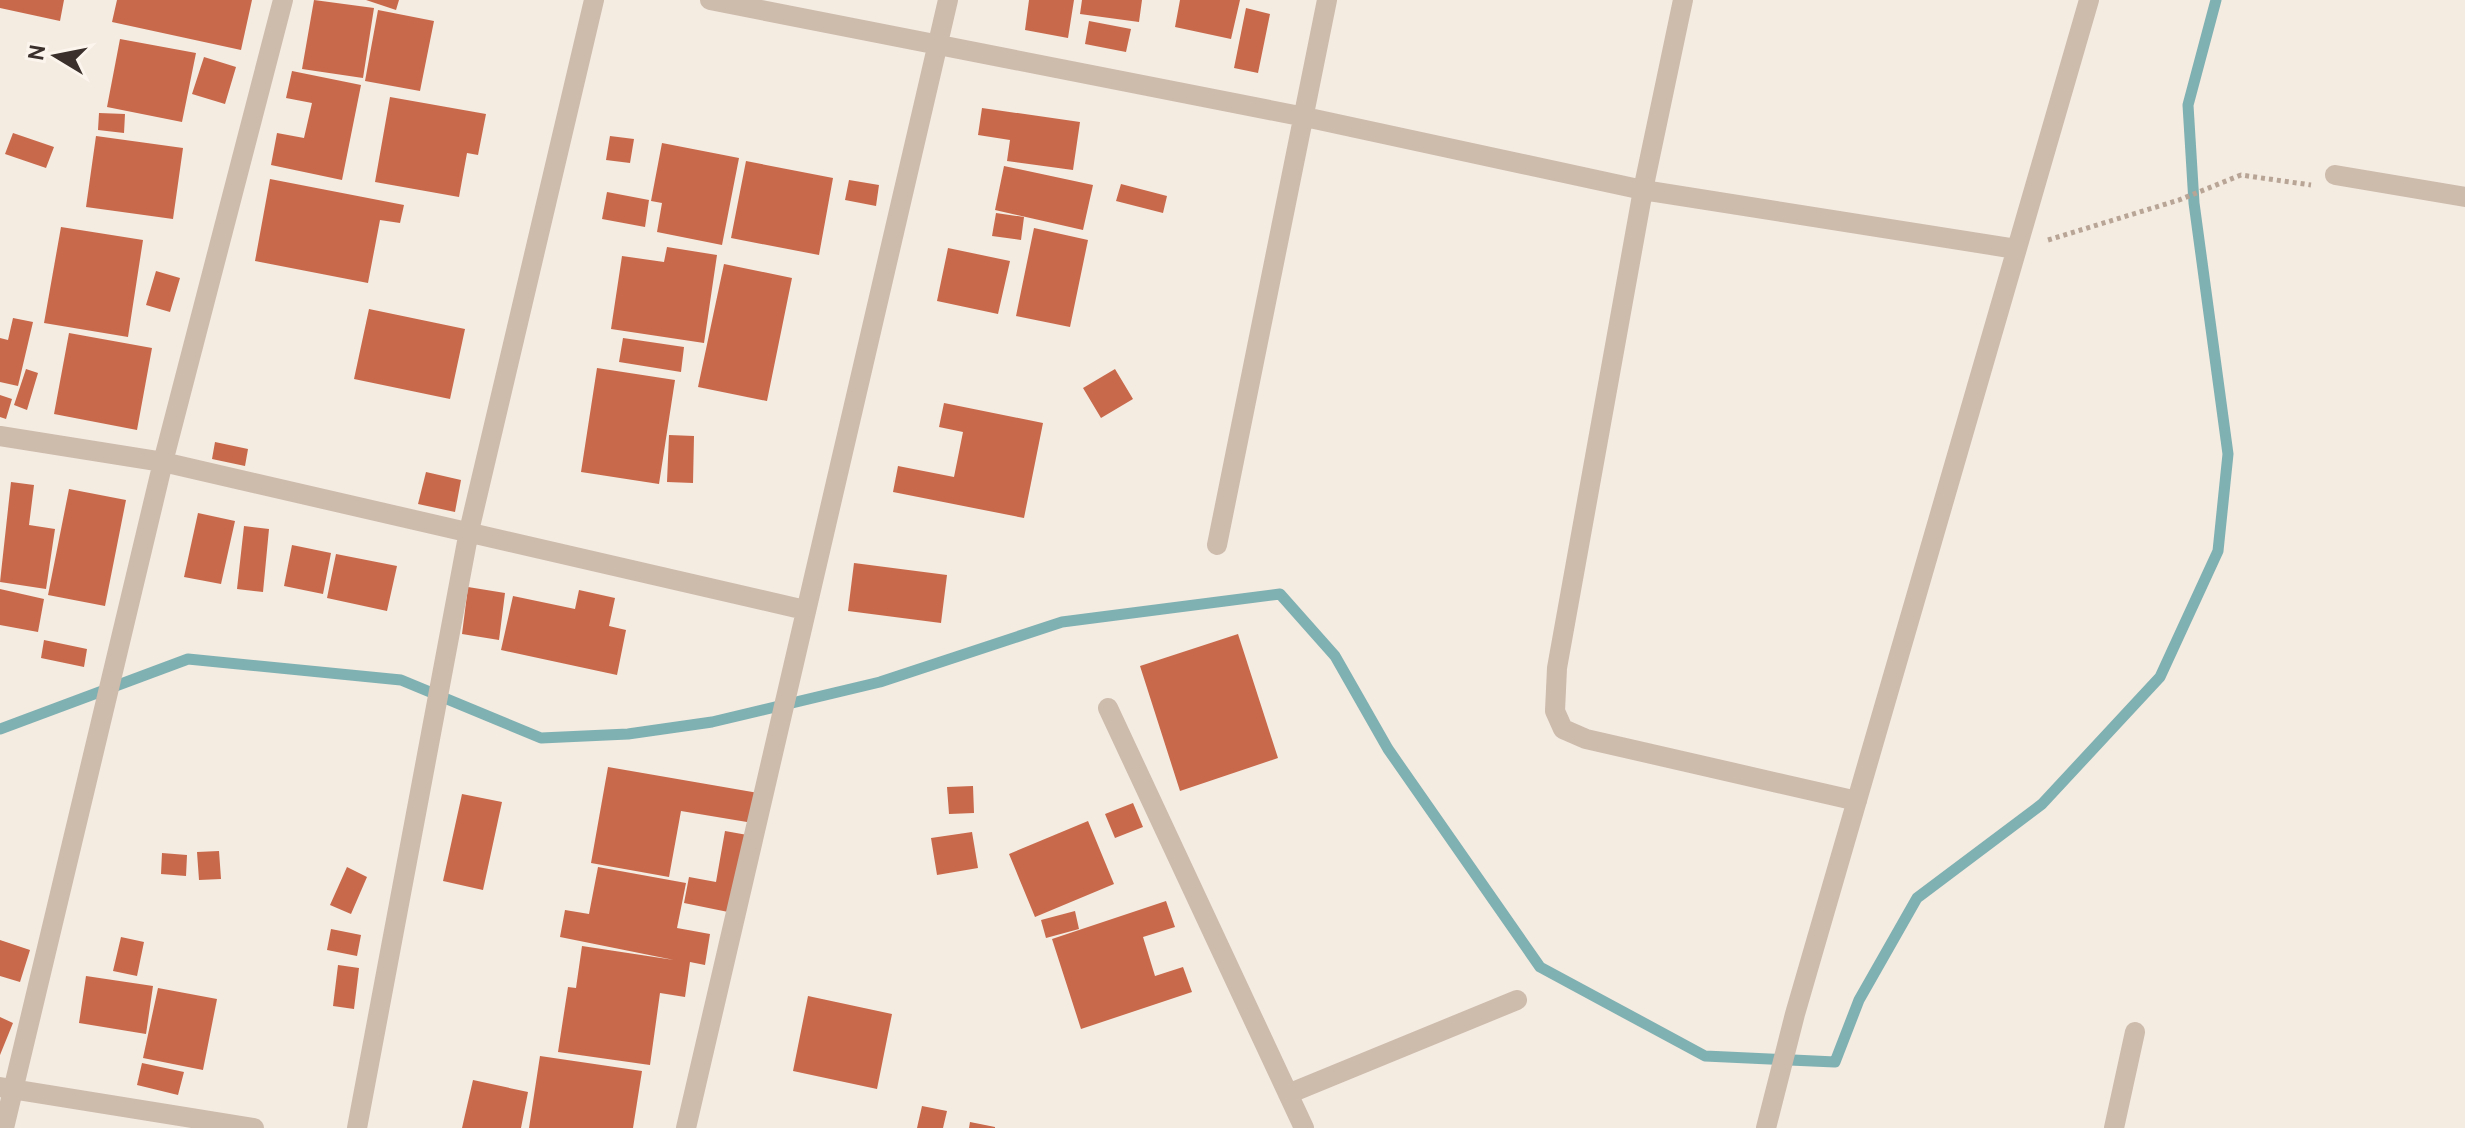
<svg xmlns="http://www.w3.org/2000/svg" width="2465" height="1128" font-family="Cabin,sans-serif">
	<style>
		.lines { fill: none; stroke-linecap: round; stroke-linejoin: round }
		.stream { stroke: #7fb0b2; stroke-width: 11 }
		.building { fill: #c8694b }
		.path { stroke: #b9a596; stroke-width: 5; stroke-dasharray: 4 4; stroke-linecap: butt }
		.street { stroke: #cdbbac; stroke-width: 20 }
	</style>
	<rect width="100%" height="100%" fill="#f4ebe1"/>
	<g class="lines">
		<path class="stream" d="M0,729L188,659L401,680L541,738L628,734L712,722L880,682L1062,622L1280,594L1335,656L1388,749L1540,967L1705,1056L1835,1062L1859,1000L1917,898L2042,804L2160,677L2218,551L2228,454L2194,203L2188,105L2216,0"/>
	</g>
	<path class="building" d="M0,0H64L60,21L0,8Z
		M117,0H252L241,50L112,22Z
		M314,0L374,8L363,78L302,69Z
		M366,0H399L396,10Z
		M1029,0H1074L1068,38L1025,30Z
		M1082,0H1142L1139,22L1080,14Z
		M1180,0H1240L1231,39L1175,27Z
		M1246,8L1270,14L1258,73L1234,68Z
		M378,10L434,21L420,91L365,81Z
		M1089,21L1131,29L1126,52L1085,44Z
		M120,39L196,53L182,122L107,107Z
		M204,57L236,67L225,104L192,94Z
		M292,71L361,85L342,180L271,165L277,133L304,138L312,103L286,98Z
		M390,97L486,114L478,155L467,153L459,197L375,182Z
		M982,108L1080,122L1073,170L1007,161L1010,140L978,135Z
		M99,113L125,114L124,133L98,130Z
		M13,133L54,147L46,168L5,154Z
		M96,136L183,148L173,219L86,207Z
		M610,136L634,139L630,163L606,160Z
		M662,143L739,158L722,245L657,232L662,203L651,201Z
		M746,161L833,178L819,255L731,238Z
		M1004,166L1093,185L1083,230L995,210Z
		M270,179L404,205L400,223L380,220L368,283L255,261Z
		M849,180L879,185L876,206L845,200Z
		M1121,184L1167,196L1163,213L1116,201Z
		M607,192L649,200L645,227L602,219Z
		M996,213L1024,217L1021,240L992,236Z
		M61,227L143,240L128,337L44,323Z
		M1034,228L1088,240L1070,327L1016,316Z
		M667,247L717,255L704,343L611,329L622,256L664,262Z
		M948,248L1010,261L998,314L937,301Z
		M724,264L792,278L767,401L698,387Z
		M156,271L180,278L170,312L146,305Z
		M369,309L465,329L450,399L354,379Z
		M13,318L33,322L18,386L0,382V338L8,340Z
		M69,333L152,348L137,430L54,414Z
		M623,338L684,347L681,372L619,362Z
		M597,368L675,380L659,484L581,472Z
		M26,369L38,373L27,410L14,405Z
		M1115,369L1133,399L1101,418L1083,388Z
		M0,395L12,399L6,419L0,417Z
		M944,403L1043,423L1024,518L893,492L898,466L954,477L963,432L939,427Z
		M669,435L694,436L693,483L667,482Z
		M215,442L248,449L245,466L212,459Z
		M426,472L461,480L455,512L418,504Z
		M11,482L34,485L29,525L55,529L46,589L0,582Z
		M69,489L126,500L105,606L48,595Z
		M198,513L235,521L221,584L184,577Z
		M244,526L269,529L263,592L237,589Z
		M292,545L331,553L323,594L284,586Z
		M336,554L397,566L387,611L327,598Z
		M854,563L947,575L941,623L848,611Z
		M468,587L505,593L499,640L462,634Z
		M0,589L44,599L38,632L0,625Z
		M579,590L615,598L609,626L626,630L617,675L501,650L513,596L575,609Z
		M1238,634L1278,758L1180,791L1140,666Z
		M44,640L87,649L84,667L41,658Z
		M608,767L764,794L759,824L681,811L669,877L591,863Z
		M973,786L974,813L949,814L947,787Z
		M462,794L502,802L483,890L443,881Z
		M1133,803L1143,827L1115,838L1105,814Z
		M1088,821L1114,884L1035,917L1009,854Z
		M725,831L753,836L738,914L684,903L689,877L716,882Z
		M972,832L978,868L937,875L931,838Z
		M219,851L221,879L199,880L197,852Z
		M162,853L187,855L186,876L161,874Z
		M347,867L367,877L351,914L330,905Z
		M598,867L686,883L677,928L710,934L705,965L690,962L685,997L660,993L650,1065L558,1052L568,987L576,988L582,946L674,960L560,937L565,910L589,914Z
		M1166,901L1175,927L1143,937L1155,976L1183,967L1192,992L1081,1029L1052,939Z
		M1075,911L1079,929L1046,938L1041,920Z
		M331,929L361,935L357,956L327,950Z
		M121,937L144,942L137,976L113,971Z
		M0,940L30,950L20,982L0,976Z
		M338,965L359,968L354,1009L333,1006Z
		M86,976L153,986L146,1034L79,1023Z
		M158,988L217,999L203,1070L143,1058Z
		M808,996L892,1014L877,1089L793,1071Z
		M0,1017L13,1023L0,1055Z
		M540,1056L642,1071L633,1128H529Z
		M142,1063L184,1072L178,1095L137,1085Z
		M473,1080L528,1092L521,1128H462Z
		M922,1106L947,1111L943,1128H917Z
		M970,1122L995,1127V1128H969Z"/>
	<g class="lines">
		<path class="path" d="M2048,240L2179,200L2241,175L2311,185"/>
		<path class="street" d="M710,0L1305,117L1643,190L2016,249
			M1683,0L1643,190L1557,668L1555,711L1563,729L1586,739L1857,801
			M2335,175L2465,197
			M0,436L163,462L805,610
			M1217,545L1327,0
			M1108,708L1304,1128
			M0,1087L254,1128
			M1288,1094L1517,1000
			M4,1128L163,462L283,0
			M357,1128L469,531L594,0
			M686,1128L948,0
			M1766,1128L1795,1014L2089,0
			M2114,1128L2135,1032"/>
	</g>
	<g transform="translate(56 56) rotate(280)" stroke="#fbf5ee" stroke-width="6" paint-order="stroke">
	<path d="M0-6L14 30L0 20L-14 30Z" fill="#3b302b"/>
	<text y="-12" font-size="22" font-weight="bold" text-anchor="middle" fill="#3b302b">N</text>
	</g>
</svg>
